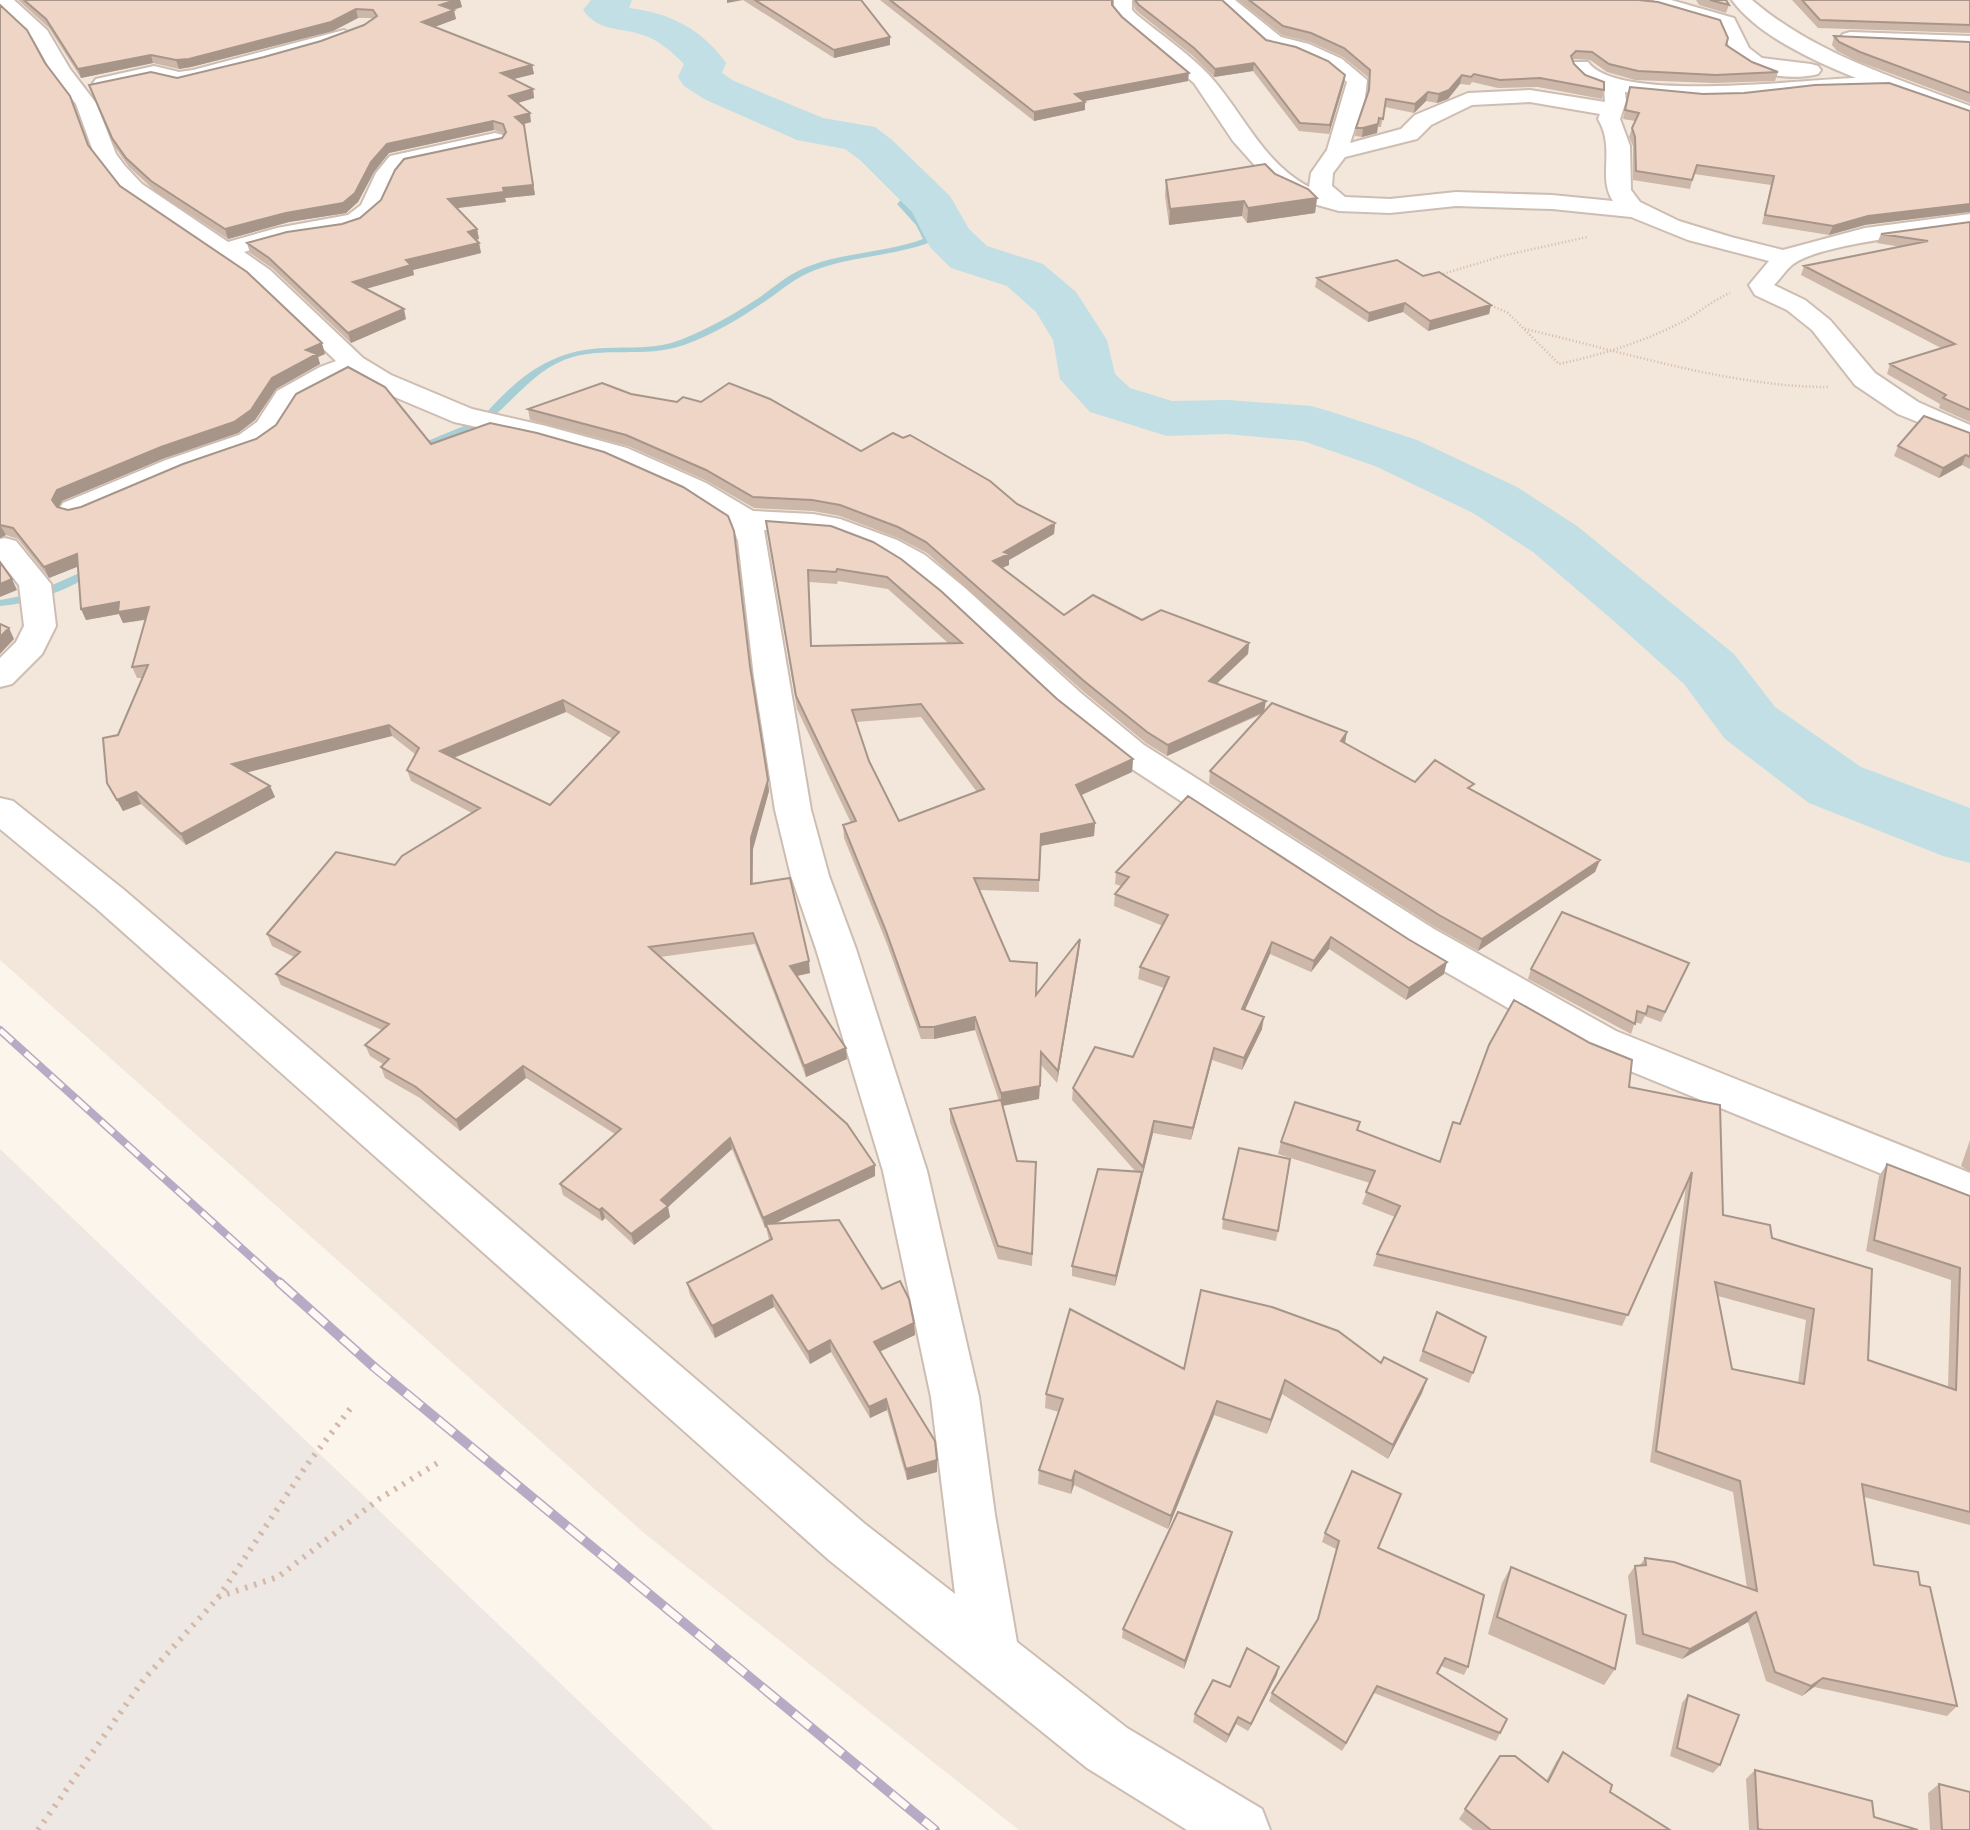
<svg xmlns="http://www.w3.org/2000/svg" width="1970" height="1830" font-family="Cabin,sans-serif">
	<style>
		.residential { fill: #f2e7da }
		.industrial { fill: #ede8e3 }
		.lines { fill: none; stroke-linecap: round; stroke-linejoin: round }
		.stream { fill: #a8ced5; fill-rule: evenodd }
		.river { fill: #c1dfe4; fill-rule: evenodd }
		.street-casing { stroke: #cdbdb2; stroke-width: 4 }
		.path-far1 { stroke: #d4b8a8; stroke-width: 2.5; stroke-dasharray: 1 2.5; stroke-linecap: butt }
		.path { stroke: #d4b8a8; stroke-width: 6; stroke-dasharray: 2.5 7; stroke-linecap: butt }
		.street { fill: #fff; fill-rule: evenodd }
		.rail-far1-casing { stroke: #b8a9c5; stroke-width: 8 }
		.rail-casing { stroke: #b8a9c5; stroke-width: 10 }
		.rail-far1 { stroke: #fef9f2; stroke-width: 5; stroke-dasharray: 17; stroke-linecap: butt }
		.rail { stroke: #fef9f2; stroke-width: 7; stroke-dasharray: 21; stroke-linecap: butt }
		.wall { fill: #cdb7a9; fill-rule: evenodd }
		.shaded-wall { fill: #a7958a }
		.building { fill: #eed5c5; stroke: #a7958a; stroke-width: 2; fill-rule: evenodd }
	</style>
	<rect width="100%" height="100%" fill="#fbf5eb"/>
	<path class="residential" d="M0,0H1970V1830H1019L644,1533L0,960Z"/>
	<path class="industrial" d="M0,1149L714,1830H0Z"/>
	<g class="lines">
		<path class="stream" d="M913,187L920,189L906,204L923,222L932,240L931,242C891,257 847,256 808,273C792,280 778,293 764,302C739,319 712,335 684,345C645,359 602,345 564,360C536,371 516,397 494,416L485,414C520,375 553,349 607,348C632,347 657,349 680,340C708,329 735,314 760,297C773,288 785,277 800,270C838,252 883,254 923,239L916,225L897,204Z
			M476,421L480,422V426L447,442L413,452L408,449Z
			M93,567L97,568V572C66,590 36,603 0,606V600L32,594Z"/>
		<path class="river" d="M591,0H632L629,8C670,13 702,29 726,63L722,73L734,81L823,118L875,127L892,140L950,196L969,229L987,246L1043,264L1076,292L1107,340L1115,374L1130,388L1172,401L1227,400L1311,406L1332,412L1417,440L1517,487L1577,526L1734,654L1775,707L1861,767L1970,808V863L1943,856L1809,803L1725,739L1684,684L1615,622L1533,552L1473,513L1375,466L1303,441L1227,434L1167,436L1090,412L1060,379L1053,340L1036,312L1007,286L951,268L930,247L912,212L860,160L845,149L797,140L704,99L684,86L678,77L684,64C672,52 659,40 643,35C620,27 598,32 583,10Z"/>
		<g class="street-casing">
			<path id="street" d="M0,0H14L47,30L70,69L96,103L116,154L125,166L142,184L228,242L277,228L348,215L361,205L376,173L390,156L495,133L503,135L506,140L503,145L405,166C388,180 389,207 371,221C348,238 313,235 286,240C272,243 258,248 244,252L270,270L363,358L391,375L472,409L546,426L627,448L706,483L753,511L813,514L840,519L897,540L925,555L965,588L1082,694L1144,745L1434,929L1616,1031L1970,1173V1210L1586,1053L1406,949L1120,761L1058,710L943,602L903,569L875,552L833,536L764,530L811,810L829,876L856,949L927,1171L979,1397L995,1515L1017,1642L1127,1728L1262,1809L1270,1830H1187L1087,1768L829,1560L97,909L0,829V798L13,801L123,889L865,1524L955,1594L931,1397L883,1171L816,949L791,876L775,810L754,677L738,541L732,525L686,495L607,460L540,441L454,422L371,387L351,374L297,403L277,434L259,447L186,472L85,515L74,518L63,515L59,509L63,503L166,460L239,435L257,422L277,391L320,367L336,361L252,280L126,194L94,154L76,104L51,71L32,37L0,7Z
				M1114,0H1132V10L1137,15C1160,34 1187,52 1208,74C1243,112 1261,161 1309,187L1311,173L1327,150L1347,82L1328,67L1296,53L1267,46L1215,0H1235L1281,37L1309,44L1342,59L1367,80L1365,98L1350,143L1401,129L1415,115L1468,93L1530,90L1605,102L1604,88C1589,83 1578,81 1571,66L1574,62H1588C1617,104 1805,79 1856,78C1816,62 1758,36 1732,0H1752C1815,54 1893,77 1970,106V119L1886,89L1812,91L1741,99L1700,100L1625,92L1626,101L1620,119L1630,146L1631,190L1640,202L1679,221L1731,237L1783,250L1865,228L1970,214V228C1933,233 1819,243 1792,265C1786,270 1780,279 1774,285L1805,300L1830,320L1875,373L1918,402L1970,425V443L1898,414L1855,385L1812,330L1787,310L1755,295L1749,285L1769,261L1688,240L1631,217L1552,209L1456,206L1390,213L1339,211L1296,199L1274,187L1233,141L1194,83L1123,23L1114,11ZM1530,102L1600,114L1598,119C1616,149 1597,177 1613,201L1552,195L1456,192L1390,199L1345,197L1332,186L1333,173L1345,157L1417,139L1431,125L1472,105Z
				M1654,0H1671L1734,18L1749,48L1762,58L1811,64L1818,66L1821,70L1818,74C1796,80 1755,77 1738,60C1729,50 1726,38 1720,26L1654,7L1652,3Z
				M344,30L354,36L351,40L194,82L179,84L154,78L103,89L96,87L93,83L96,79L154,66L179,72L193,70Z
				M1850,32L1970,36V48L1843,42L1840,38L1843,34Z
				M5,538L16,541L51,584L56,626L42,654L12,684L0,687V658L16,642L24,626L19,585L0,561V539Z"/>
		</g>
		<path class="path-far1" d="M1442,277L1443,274L1502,256L1587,237
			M1488,304L1508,313L1559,364C1600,355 1640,343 1678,324C1696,315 1711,301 1730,293
			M1525,329C1621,351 1730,387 1828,387"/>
		<path class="path" d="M218,1597L278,1577L379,1499L439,1462
			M38,1830L144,1679L218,1598L306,1466L353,1405"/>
		<use href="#street" class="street"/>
		<g class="rail-far1-casing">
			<path id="rail-far1" d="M0,1030L281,1284"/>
		</g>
		<g class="rail-casing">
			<path id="rail" d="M279,1282L374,1367L935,1830"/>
		</g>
		<use href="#rail-far1" class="rail-far1"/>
		<use href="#rail" class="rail"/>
	</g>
	<path class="wall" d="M18,0H460L462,7L453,10L456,19L434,27L532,65L534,74L513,79L533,89L534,98L518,103L531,122L523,124L535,195L505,198L506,202L456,208L477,229L479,239L476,240L479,243L481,253L413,270L414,275L366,289L406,319L351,343L272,268L250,253L247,243L342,224L360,218L502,138L505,134L494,130L389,153L374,172L358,202L346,213L289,222L228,239L155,191L129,167L115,147L89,85L177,78L264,57L321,41L364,25L373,18H358L333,31L191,67L179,69L153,63L81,78L49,28Z
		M743,0H861L890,37V45L834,58Z
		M880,0H1112V5L1122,17L1188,81L1084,101L1085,110L1034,121Z
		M1133,0H1222L1266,40L1345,75L1344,83L1329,134L1299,131L1253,71L1214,77L1193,56L1139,13L1135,9Z
		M1238,0H1639L1728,38L1726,45L1752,62L1778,72L1775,81L1714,83L1635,80L1607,72L1590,60L1574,59L1572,61L1574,64L1604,90L1602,99L1538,87L1498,88L1472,82L1470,85L1460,84L1448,99L1437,103L1426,101L1414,113L1385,107L1381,127H1378L1377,133L1362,137L1355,136L1356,128L1368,93L1369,78L1343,57L1310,42L1282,35Z
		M1696,0H1726L1729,5L1726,13L1699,5Z
		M1792,0H1970V33L1818,28Z
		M0,5L88,146L120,186L325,354L318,357L320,364L276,389L255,420L238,433L165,458L62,501L59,507L68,510L431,444L750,667L769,791L753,849V884L810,973L797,976L847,1059L806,1077L755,944L660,957L875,1165V1176L774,1224L882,1289L914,1323L915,1335L880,1351L937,1460V1472L907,1480L887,1410L870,1418L831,1352L810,1364L774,1307L715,1338L690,1295L687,1283L769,1240L766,1227L765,1228L732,1149L668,1207L670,1217L634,1245L605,1218L602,1221L563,1195L560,1184L615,1134L526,1078L460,1131L420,1098L385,1078L381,1067L383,1064L370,1056L365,1045L382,1030L281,985L276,974L294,957L272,946L267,934L395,865L472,813L411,781L407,770L415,754L392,736L247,772L270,786L275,797L186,845L141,804L123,811L107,783L118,735L143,678H137L132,667L146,620L123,623L119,614L86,620L81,609L78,566L49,578L18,539L6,535L0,538ZM566,712L613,739L550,805L454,758Z
		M1834,36L1970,42V103L1857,61L1837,51L1832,45Z
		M1630,87L1703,94L1865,225L1829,235L1762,224L1771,185L1694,174L1690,189L1633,180V146L1629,137L1632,128L1635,121L1623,119Z
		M1275,174L1317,198L1315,213L1247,223L1242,216L1169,225L1165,196L1166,180Z
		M1970,222V422L1939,408L1940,404L1887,374L1890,364L1941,348L1801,275L1804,266L1901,247L1877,243L1881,234Z
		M1423,276L1491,305L1489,314L1428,331L1403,312L1368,322L1315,287L1317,278Z
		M631,394L861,451L1017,504L1055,523L1054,534L1009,560V565L1002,568L1064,615L1142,620L1249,643L1248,654L1217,683L1265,710L1345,743L1415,782L1473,790L1600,860L1595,872L1478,951L1435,927L1209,783L1210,771L1262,714L1167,756L1146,743L1084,692L927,553L898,538L840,516L813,511L754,508L707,481L628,446L530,420L528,409Z
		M1970,433V469L1962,465L1939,478L1894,456L1898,446Z
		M766,521L831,526L1133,759L1132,772L1081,795L1095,823L1094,836L1040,846L1039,892L979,890L1010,961L1036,995L1079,952L1057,1083L1041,1065L1039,1099L1003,1106L1017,1161L1036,1162L1032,1266L998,1259L950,1122V1109L999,1101L975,1030L934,1039H921L887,944L844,838L843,825L851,823L797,709ZM838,581L888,589L948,643L812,646L809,582L837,584ZM921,717L977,792L899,821L869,761L856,722Z
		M1188,796L1444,974L1406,1000L1329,949L1311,972L1270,954L1245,1010L1262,1029L1242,1070L1212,1060L1191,1140L1153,1133L1115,1286L1072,1276V1266L1136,1172L1072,1100L1073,1088L1133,1057L1164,988L1138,979L1140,967L1163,926L1114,906L1115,894L1121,886L1115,884L1116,872Z
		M1689,963L1661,1022L1645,1016L1641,1024L1635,1022L1631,1034L1528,979L1531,969Z
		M1629,1087L1723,1215L1772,1238L1868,1360L1948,1387L1951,1280L1866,1251L1879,1176L1887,1164L1970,1196V1525L1864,1497L1874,1565L1920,1585L1957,1706L1947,1716L1814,1687L1802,1696L1766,1681L1748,1622L1682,1659L1636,1644L1628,1576L1635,1566L1640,1565L1645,1558L1747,1588L1733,1492L1650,1462L1686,1186L1622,1326L1373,1266L1377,1254L1395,1217L1362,1204L1370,1183L1278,1154L1281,1142L1358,1130L1440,1162L1460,1124ZM1718,1296L1806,1320L1798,1383L1732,1369Z
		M1970,1140V1172L1961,1166Z
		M1223,1219L1278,1231L1276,1241L1222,1229Z
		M1437,1312L1486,1337L1469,1383L1419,1361Z
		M1381,1363L1427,1379L1422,1393L1388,1459L1282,1394L1267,1434L1214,1415L1168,1529L1074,1485L1071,1494L1038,1484L1039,1470L1059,1412L1045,1408L1046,1394L1184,1369Z
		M1232,1532L1230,1540L1184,1669L1122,1638L1123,1629Z
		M1325,1533L1379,1548L1468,1667L1464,1675L1441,1666L1437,1673L1500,1733L1496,1741L1374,1693L1342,1751L1269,1701L1272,1693L1317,1621L1336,1549L1322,1542Z
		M1511,1567L1615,1669L1604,1685L1488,1634L1502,1583Z
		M1277,1675L1248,1731L1236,1724L1226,1743L1193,1722L1195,1714L1230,1687Z
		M1688,1695L1720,1765L1713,1773L1670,1756L1682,1703Z
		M1563,1752L1610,1792L1670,1830H1473L1459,1819L1500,1756L1546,1781L1556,1762Z
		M1755,1770L1874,1817L1918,1830H1749L1746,1779Z
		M1939,1784L1970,1830H1930L1928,1793Z"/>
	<path class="shaded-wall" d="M456,0H460L462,7L442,13L440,5Z
		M727,0H743L727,3Z
		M356,9L358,18L333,31L191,67L179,69L176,60Z
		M454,10L456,19L424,31L422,22Z
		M890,37V45L834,58V50Z
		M151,55L153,63L81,78L78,69Z
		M1254,63L1253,71L1214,77L1215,69Z
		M532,65L534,74L502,82L501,73Z
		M1189,73L1188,81L1075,103V94Z
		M1345,75L1344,83L1329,134L1330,125Z
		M1462,75L1460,84L1448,99L1437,103L1439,94Z
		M533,89L534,98L511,105L509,96Z
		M1428,92L1426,101L1414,113L1415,104Z
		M1085,102V110L1034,121V112Z
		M530,113L531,122L517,126L515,117Z
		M493,121L494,130L389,153L374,172L358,202L346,213L289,222L228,239L225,229L371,162L387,144Z
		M1378,124L1377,133L1362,137L1363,128Z
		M524,125L535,195L505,198L506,202L450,209L448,199L503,188Z
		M1317,198L1315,213L1247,223L1248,208Z
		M1244,201L1242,216L1169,225L1170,209Z
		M1970,204V212L1865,225L1829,235L1833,226L1868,216Z
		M477,229L479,239L470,241L468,232Z
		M479,243L481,253L413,270L414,275L355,292L353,282L406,260Z
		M1405,303L1403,312L1368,322L1369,313Z
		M1491,305L1489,314L1428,331L1430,321Z
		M404,309L406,319L351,343L348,333Z
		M322,343L325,354L318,357L320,364L276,389L255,420L238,433L165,458L62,501L57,510L52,500L57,490L272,378L306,350Z
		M1966,455L1962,465L1939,478L1943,468Z
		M1055,523L1054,534L1009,560V565L993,572V561L1004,552Z
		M0,525L6,535L0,538Z
		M77,554L82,565L49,578L44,567Z
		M12,579L17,590L0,597V584Z
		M119,602L149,607L154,618L123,623L119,614L86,620L81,609Z
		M9,628L14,639L0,654V637Z
		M1249,643L1248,654L1208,692L1209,681Z
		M563,700L566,712L443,762L440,751Z
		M1266,701L1264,712L1167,756L1168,745Z
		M389,725L392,736L237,775L232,764Z
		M1347,732L1345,743L1341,741Z
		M1133,759L1132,772L1075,798L1076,785Z
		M768,780L769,791L753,849L752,895L751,884V838Z
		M270,786L275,797L186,845L181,834Z
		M136,792L141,804L123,811L117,800Z
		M1095,823L1094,836L1040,846L1041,834Z
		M1600,860L1595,872L1478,951L1482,939Z
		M1331,937L1329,949L1311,972L1314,961Z
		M1080,939L1079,952L1057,1083L1058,1071Z
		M1272,942L1270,954L1240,1021L1242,1009Z
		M809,961L810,973L792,977L790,966Z
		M1447,962L1444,974L1406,1000L1409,988Z
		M975,1017V1030L934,1039V1027Z
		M1264,1017L1262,1029L1242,1070L1244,1058Z
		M846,1048L847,1059L806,1077L804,1066Z
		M1214,1048L1212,1060L1191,1140L1193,1128Z
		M1041,1065L1039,1099L1001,1106V1093Z
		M523,1066L526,1078L460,1131L456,1120Z
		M1154,1121L1153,1133L1142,1178L1143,1167Z
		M730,1138L732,1149L668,1207L670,1217L634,1245L631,1234L661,1200Z
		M875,1165V1176L767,1227L766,1224V1227L765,1228L763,1218Z
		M1142,1172L1141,1182L1115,1286L1116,1276Z
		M602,1208L605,1218L602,1221L599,1210Z
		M772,1295L774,1307L715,1338L712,1326Z
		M914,1323L915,1335L875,1354L874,1342Z
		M830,1340L831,1352L810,1364L808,1352Z
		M1427,1379L1422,1393L1388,1459L1393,1445Z
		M1285,1380L1282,1394L1267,1434L1271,1420Z
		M886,1399L887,1410L870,1418L869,1407Z
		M1217,1401L1214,1415L1168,1529L1171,1516Z
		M937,1460V1472L907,1480L906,1469Z
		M1075,1471L1074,1485L1071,1494L1072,1481Z
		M1232,1532L1230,1540L1184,1669L1185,1661Z
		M1756,1612L1748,1622L1682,1659L1690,1649Z
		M1279,1667L1277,1675L1248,1731L1251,1724Z
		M1823,1678L1814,1687L1802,1696L1811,1686Z
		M1377,1686L1374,1693L1342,1751L1346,1743Z
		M1238,1717L1236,1724L1226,1743L1229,1735Z"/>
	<path class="building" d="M24,0H456L440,5L454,10L422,22L532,65L501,73L533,89L509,96L530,113L515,117L524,125L533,185L503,188L504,192L448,199L477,229L468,232L479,243L406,260L411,265L353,282L404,309L348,333L269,258L247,243L287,232L342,224L360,218L381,200L395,170L404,159L502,138L506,132L503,124L493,121L387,144L371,162L355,193L343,203L286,213L225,229L151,181L126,158L112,138L89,85L151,72L177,78L264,57L321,41L364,25L377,16L373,10L356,9L331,22L189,59L176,60L151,55L78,69L46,19Z
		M755,0H861L890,37L834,50Z
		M890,0H1112V5L1122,17L1189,73L1075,94L1085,102L1034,112Z
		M1135,0H1222L1266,40L1296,47L1328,61L1345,75L1330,125L1300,123L1254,63L1215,69L1194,48L1139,5Z
		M1249,0H1639L1658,2L1720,20L1728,38L1726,45L1752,62L1778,72L1716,75L1638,71L1609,64L1592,52L1576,51L1571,56L1574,64L1585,75L1604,82V90L1540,78L1500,80L1474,74L1471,77L1462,75L1449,90L1439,94L1428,92L1415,104L1386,99L1383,119L1379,118L1378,124L1363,128H1356L1369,90L1370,70L1344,48L1311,33L1283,26Z
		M1710,0H1726L1729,5Z
		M1802,0H1970V25L1820,20Z
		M0,5L27,30L45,63L70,96L88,145L120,186L247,272L322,343L306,350L317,354L272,378L251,410L234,422L161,447L57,490L52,500L57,507L68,510L81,507L183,464L256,439L276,425L296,394L348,367L385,387L431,444L490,423L537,433L604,452L683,487L728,516L734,531L750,666L768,780L751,838V884L790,878L809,961L790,966L846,1048L804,1066L753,933L649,947L847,1124L875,1165L763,1218L730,1138L661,1200L668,1206L631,1234L602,1208L599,1210L560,1184L621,1129L523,1066L456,1120L416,1087L381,1067L389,1059L365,1045L389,1024L276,974L300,952L267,934L336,852L395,865L402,856L480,808L407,770L419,748L389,725L232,764L270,786L181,834L136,792L117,800L107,783L103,738L118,735L148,665L132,667L149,607L118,612L119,602L81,609L77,554L44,567L13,528L0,525ZM563,700L619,732L550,805L440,751Z
		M1834,36L1970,42V93L1860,52L1839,42Z
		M1889,83L1970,111V204L1868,216L1833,226L1765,215L1774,176L1697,165L1692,180L1636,171L1635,137L1632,128L1639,113L1625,110L1630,87L1703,94L1744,93L1815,85Z
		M1265,164L1275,174L1308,189L1317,198L1248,208L1244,201L1170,209L1166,180Z
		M1970,222V410L1943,398L1946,395L1890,364L1955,344L1804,266L1928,241L1881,234Z
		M1397,260L1423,276L1439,272L1491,305L1430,321L1405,303L1369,313L1317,278Z
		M602,383L631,394L677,402L683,397L701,402L729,383L770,399L861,451L893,433L903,438L910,435L990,481L1017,504L1055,523L1004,552L1009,554L993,561L1064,615L1093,595L1142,620L1161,610L1249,643L1209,681L1266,701L1168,745L1147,732L1084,681L926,542L898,527L840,505L812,500L753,497L706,470L626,435L528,409Z
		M1924,416L1970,433V457L1966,455L1943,468L1898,446Z
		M766,521L831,526L873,542L901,559L941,591L1057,699L1133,759L1076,785L1095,823L1041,834L1039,880L974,878L1010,961L1037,963L1036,995L1080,939L1058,1071L1041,1052L1040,1086L1001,1093L975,1017L934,1027H920L886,931L843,825L856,821L796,696ZM837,569L887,577L962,643L811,646L808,570L836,572ZM921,704L984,789L899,821L869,761L852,710Z
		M0,562L12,579L0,584Z
		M0,624L9,628L0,637Z
		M1272,703L1347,732L1341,741L1415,782L1435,760L1474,784L1468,788L1600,860L1482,939L1439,915L1210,771Z
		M1188,796L1408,939L1447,962L1409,988L1331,937L1314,961L1272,942L1242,1009L1264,1017L1244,1058L1214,1048L1193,1128L1154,1121L1143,1167L1073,1088L1095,1047L1133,1057L1169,977L1140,967L1168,915L1115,894L1129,877L1116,872Z
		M1562,912L1689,963L1665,1012L1648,1006L1646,1014L1637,1011L1635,1024L1531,969Z
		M1514,1000L1590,1043L1632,1060L1629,1087L1720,1105L1723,1215L1770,1225L1772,1238L1872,1269L1868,1360L1956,1390L1960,1268L1874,1240L1887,1164L1970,1196V1512L1862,1484L1874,1565L1918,1572L1920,1585L1930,1587L1957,1706L1823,1678L1811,1686L1775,1672L1756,1612L1690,1649L1643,1634L1635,1566L1646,1565L1645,1558L1674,1562L1757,1591L1740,1481L1656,1451L1692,1172L1628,1315L1377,1254L1400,1206L1366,1192L1375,1171L1281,1142L1295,1102L1360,1122L1357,1130L1440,1162L1453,1122L1460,1124L1489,1045ZM1715,1282L1814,1309L1804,1384L1732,1369Z
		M1001,1100L1017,1161L1036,1162L1032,1254L998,1246L950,1109Z
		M1239,1148L1290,1159L1278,1231L1223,1219Z
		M1098,1169L1142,1172L1116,1276L1072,1266Z
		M839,1220L882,1289L900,1281L909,1299L914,1323L874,1342L935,1441L937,1460L906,1469L886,1399L869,1407L830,1340L808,1352L772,1295L712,1326L687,1283L772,1239L766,1224Z
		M1201,1290L1272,1307L1338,1331L1381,1363L1384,1357L1427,1379L1393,1445L1285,1380L1271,1420L1217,1401L1171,1516L1075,1471L1072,1481L1039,1470L1063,1399L1046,1394L1070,1309L1184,1369Z
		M1437,1312L1486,1337L1473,1373L1423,1351Z
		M1352,1471L1401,1494L1378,1548L1484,1595L1468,1667L1445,1658L1437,1673L1507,1719L1500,1733L1377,1686L1346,1743L1272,1693L1318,1619L1339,1541L1325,1533Z
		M1178,1512L1232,1532L1185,1661L1123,1629Z
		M1511,1567L1626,1615L1615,1669L1497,1617Z
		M1247,1648L1279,1667L1251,1724L1238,1717L1229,1735L1195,1714L1213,1680L1230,1687Z
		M1688,1695L1739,1715L1720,1765L1677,1748Z
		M1563,1752L1612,1785L1610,1792L1670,1830H1491L1465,1809L1500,1756H1515L1548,1782Z
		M1755,1770L1872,1801L1874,1817L1918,1830H1763L1758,1829Z
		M1939,1784L1970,1792V1830H1942Z"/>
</svg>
